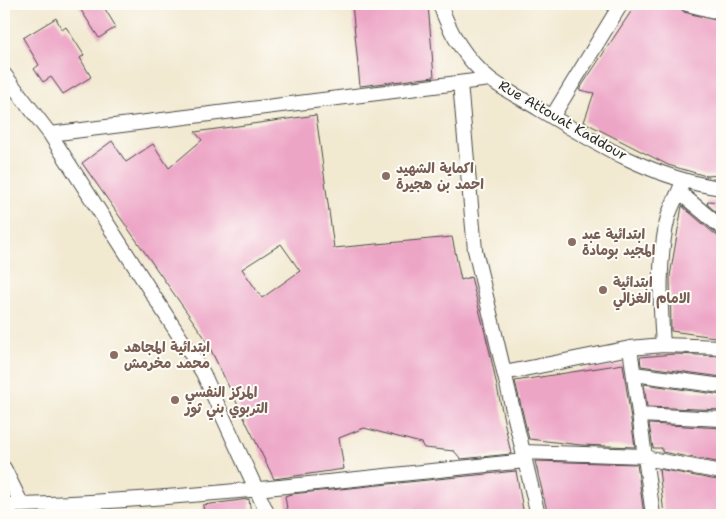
<svg xmlns="http://www.w3.org/2000/svg" width="726" height="519" font-family="'Shantell Sans','Playpen Sans Arabic',sans-serif">
	<style>
		.building { fill: #eda5c6; fill-rule: evenodd }
		.lines { fill: none; stroke-linecap: round; stroke-linejoin: round }
		.minor-casing { stroke: #494844; stroke-width: 16 }
		.minor { stroke: #fff; stroke-width: 14 }
		.education-dot { fill: #8d6e63; stroke: #fdfcf7; stroke-width: 2 }
		.labels { text-anchor: middle; dominant-baseline: central; stroke-width: 4; stroke-linejoin: round; paint-order: stroke }
		.street-label { font-size: 14px; fill: #2b2b2b; stroke: #fdfcf7 }
		.education-label { font-size: 14px; font-weight: bold; fill: #785e54; stroke: #fdfcf7; text-anchor: start }
	</style>
	<rect width="100%" height="100%" fill="#fdfcf7"/>
	<filter id="ink" filterUnits="userSpaceOnUse"><feTurbulence type="fractalNoise" baseFrequency=".02" numOctaves="2"/><feDisplacementMap in="SourceGraphic" scale="10" xChannelSelector="R" yChannelSelector="G"/><feConvolveMatrix kernelMatrix="1 2 1 2 8 2 1 2 1" color-interpolation-filters="sRGB"/></filter>
	<filter id="wash" filterUnits="userSpaceOnUse"><feTurbulence type="fractalNoise" baseFrequency=".0096" numOctaves="4" result="noise"/><feDisplacementMap in="SourceGraphic" scale="20" xChannelSelector="R" yChannelSelector="G"/><feGaussianBlur stdDeviation="1.12" result="paint"/><feColorMatrix in="noise" values="0 0 0 0 0 0 0 0 0 0 0 0 0 0 0 0 0 1.4 0 .05"/><feComposite in="paint" operator="in"/></filter>
	<g filter="url(#wash)">
		<rect width="100%" height="100%" fill="#f2e9d1"/>
		<g id="blocks">
			<path class="building" d="M77,4H102L116,27L99,38Z
				M352,4H428L434,77L360,86Z
				M636,4H656L669,7V4H678L684,12L722,22V175L706,176L668,165L584,122L594,93L579,90Z
				M56,18L62,30L66,27L84,55L80,58L91,77L63,94L51,77L43,82L34,69L39,65L23,38Z
				M316,115L334,248L452,237L461,280L471,277L490,353L511,454L461,459L454,451L424,448L421,443L364,428L339,438L344,469L274,479L205,338L82,163L112,141L126,162L153,144L169,168L202,140L195,132ZM281,244L300,271L262,298L242,269Z
				M708,201L722,202V217L707,204Z
				M682,206L716,235L722,237V338L671,331L670,276Z
				M674,354L722,356V377L641,366L640,357Z
				M623,364L635,447L581,445L529,439L515,381Z
				M644,384L722,395V410L647,407Z
				M649,424L722,428V463L662,452V448H653Z
				M535,461L637,464L644,515H548Z
				M659,469L722,481V515H664Z
				M516,471L524,515H415L414,509L392,510V515H288L285,496L291,494Z
				M249,499L251,515H204L203,505Z"/>
		</g>
	</g>
	<g filter="url(#ink)">
		<use href="#blocks" fill-opacity="0" stroke="#494844" stroke-width="1"/>
		<g class="lines">
			<g class="minor-casing">
				<path id="minor" d="M440,4C449,32 466,60 490,79C504,90 523,99 539,109C595,143 656,180 722,188
					M687,4L722,13
					M4,74L50,134L203,373L268,515
					M460,83L475,250L538,515
					M552,117L621,4
					M50,134L490,79
					M679,192L722,228
					M663,345C660,303 658,258 668,217C672,204 679,193 683,181
					M630,348L653,515
					M504,373L630,348L663,345L722,347
					M634,374L722,386
					M639,415L722,419
					M523,452L645,456
					M645,458L722,472
					M4,468L22,505C190,500 358,478 525,461
					M4,505H22"/>
			</g>
			<use href="#minor" class="minor"/>
		</g>
	</g>
	<g class="education-dot">
		<circle cx="386" cy="176" r="5"/>
		<circle cx="572" cy="242" r="5"/>
		<circle cx="603" cy="290" r="5"/>
		<circle cx="114" cy="355" r="5"/>
		<circle cx="175" cy="400" r="5"/>
	</g>
	<g class="labels">
		<g class="street-label">
			<text transform="translate(563 120) rotate(30)">Rue Attouat Kaddour</text>
		</g>
		<g class="education-label">
			<text x="396" y="168">اكماية الشهيد<tspan x="396" dy="16">احمد بن هجيرة</tspan></text>
			<text x="582" y="234">ابتدائية عبد<tspan x="582" dy="16">المجيد بومادة</tspan></text>
			<text x="613" y="282">ابتدائية<tspan x="613" dy="16">الامام الغزالي</tspan></text>
			<text x="124" y="347">ابتدائية المجاهد<tspan x="124" dy="16">محمد مخرمش</tspan></text>
			<text x="185" y="392">المركز النفسي<tspan x="185" dy="16">التربوي بني ثور</tspan></text>
		</g>
	</g>
	<rect width="726" height="519" fill="none" stroke="#fdfcf7" stroke-width="20"/>
</svg>
